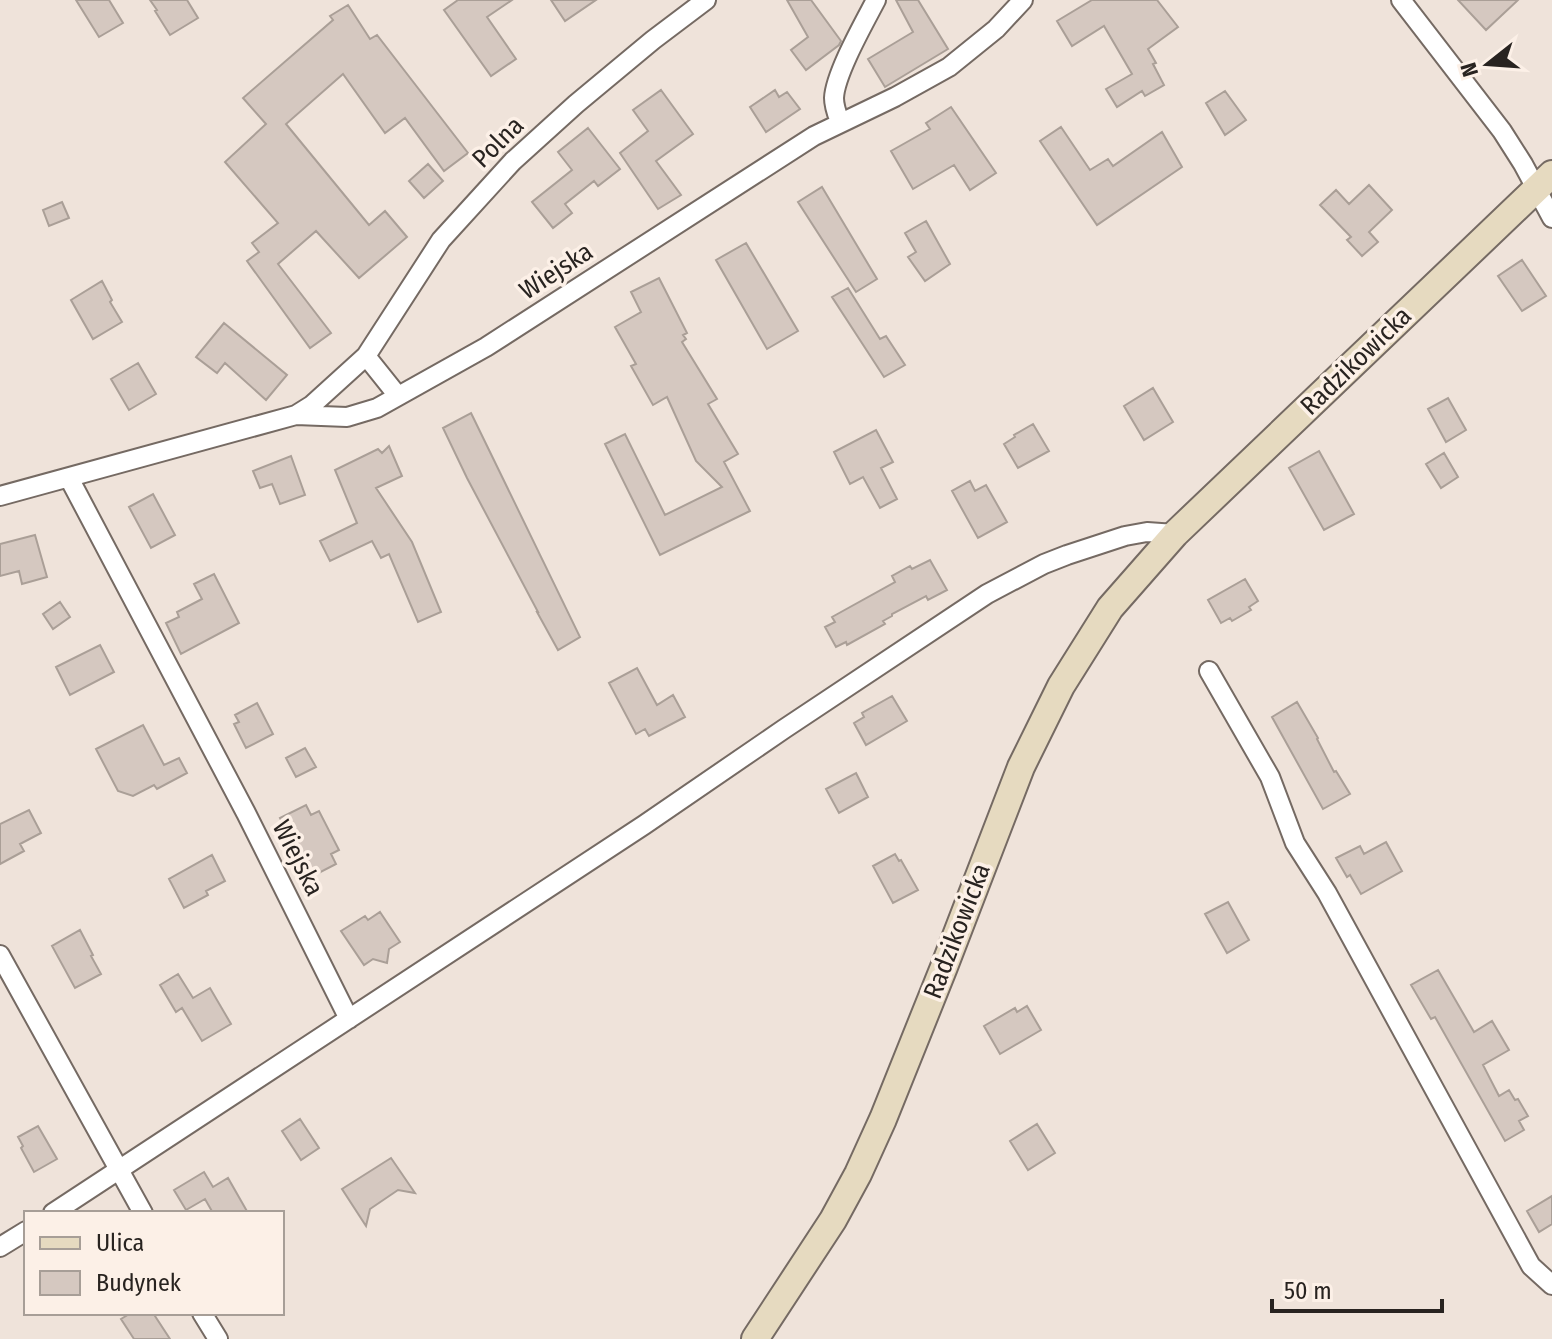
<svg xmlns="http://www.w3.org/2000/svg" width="1552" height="1339" font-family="'Fira Sans Condensed',sans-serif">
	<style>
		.building { fill: #d5c8c0; stroke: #aa9f97; stroke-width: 2 }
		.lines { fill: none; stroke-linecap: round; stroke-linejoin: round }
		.street-casing { stroke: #756a63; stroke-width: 22 }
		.secondary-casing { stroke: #756a63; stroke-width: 30 }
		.street { stroke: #fff; stroke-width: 18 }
		.secondary { stroke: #e6dac0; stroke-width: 26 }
		.labels { text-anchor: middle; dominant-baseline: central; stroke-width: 7; stroke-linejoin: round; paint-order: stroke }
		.street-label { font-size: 26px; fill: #282320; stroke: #fcf0e7 }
	</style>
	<rect width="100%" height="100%" fill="#efe3da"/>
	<path class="building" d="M76,0H109L123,23L99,37Z
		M150,0H187L198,18L170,35L155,11L157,10Z
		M458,0H512L487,17L516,59L491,76L444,10Z
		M551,0H596L565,21Z
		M787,0H811L841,41L839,45L806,70L791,50L808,37Z
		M896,0H918L948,49L885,87L868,59L913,32Z
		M1092,0H1157L1178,27L1148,49L1156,63L1153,64L1164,85L1145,96L1142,91L1117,107L1106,89L1132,74L1104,26L1072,46L1057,21Z
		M1458,0H1518L1486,30Z
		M348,5L370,39L377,35L468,153L444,171L405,118L385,133L343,74L286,124L369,225L385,211L407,237L359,278L316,231L278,264L331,333L310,348L247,261L259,252L252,243L278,223L225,162L266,124L243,98L333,20L330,16Z
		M661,90L693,134L656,161L681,195L658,209L620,153L648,131L633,110Z
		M775,90L779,97L787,92L800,109L766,132L750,107Z
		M1225,91L1246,120L1225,135L1206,103Z
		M951,107L996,173L970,190L954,165L913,189L891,151L930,129L926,123Z
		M1061,127L1090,170L1108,159L1113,166L1162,132L1182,167L1097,225L1040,141Z
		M588,128L620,169L598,186L594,181L565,204L572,213L553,228L532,202L572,170L558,152Z
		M428,164L443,181L424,198L409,181Z
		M1369,185L1392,210L1369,232L1378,242L1362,256L1347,240L1351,237L1320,205L1336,190L1349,204Z
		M822,187L877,279L856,292L798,202Z
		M62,202L69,218L49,226L43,210Z
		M926,221L950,264L925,281L908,257L916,252L905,233Z
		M746,243L798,331L767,349L716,260Z
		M1522,260L1546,296L1522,311L1498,276Z
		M659,278L687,333L683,335L686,339L682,342L717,399L708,404L738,454L724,462L750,511L660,555L605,444L625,434L665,515L722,487L696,461L667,397L653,405L631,366L636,364L615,327L641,312L631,292Z
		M102,281L112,300L110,302L122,322L93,339L71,300Z
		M848,288L880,339L886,336L905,365L884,377L832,297Z
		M224,323L287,375L266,400L225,363L217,373L196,357Z
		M138,363L156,394L129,410L111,379Z
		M1153,388L1173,422L1144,440L1124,406Z
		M1448,398L1466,430L1446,442L1428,409Z
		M471,413L580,637L558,650L537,612H538L467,478L443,428Z
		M1033,424L1049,451L1018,468L1004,444L1015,437L1014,435Z
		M876,430L893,462L881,468L897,499L880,508L863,477L850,484L834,452Z
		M389,446L402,476L376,488L412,542L441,612L418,622L389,554L381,558L372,541L330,561L320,541L357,523L335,470L378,449L382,453Z
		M1319,451L1354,514L1324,530L1289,468Z
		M1444,453L1458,477L1441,488L1426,464Z
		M291,456L305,495L280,504L272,484L260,488L253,471Z
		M970,481L975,491L986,485L1007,522L978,538L952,491Z
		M153,494L175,535L151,548L129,507Z
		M35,535L47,577L22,584L19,571L0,576V544Z
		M930,560L947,590L928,600L926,596L892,614V616L883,621L885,624L847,645L846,642L836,647L825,627L835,622L832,617L895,582L892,576L910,566L912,569Z
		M214,574L239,623L181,654L166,623L179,617L177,612L202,599L194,584Z
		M1245,579L1258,601L1249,607L1251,610L1232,621L1230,618L1221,623L1208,600Z
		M60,602L70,617L53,629L43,614Z
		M100,645L114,672L70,695L56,667Z
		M637,668L657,705L673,695L685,717L649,736L645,729L636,734L609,683Z
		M892,696L907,721L866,745L854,723L864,717L862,713Z
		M1297,702L1318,738L1317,739L1334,772L1336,771L1350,794L1323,809L1272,717Z
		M257,703L273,734L246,748L234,724L239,722L235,715Z
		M143,725L164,765L179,758L187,773L157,789L154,785L133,796L118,791L96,749Z
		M305,748L316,767L296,777L286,758Z
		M856,773L868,797L839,813L826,789Z
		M306,805L311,815L319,811L339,850L331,854L336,864L311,877L306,867L304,868L301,861L300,862L286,836H287L284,829L285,828L280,818Z
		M29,810L41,833L20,844L24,851L0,864V824Z
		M1386,842L1402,871L1361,894L1350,875L1347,877L1336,858L1360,846L1364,854Z
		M895,854L899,861L901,860L918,890L893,903L873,866Z
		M212,855L225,881L206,891L208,895L184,908L169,879Z
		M1228,902L1249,940L1227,953L1205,914Z
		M380,912L400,942L389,949L387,963L373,959L364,965L341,931L365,916L368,920Z
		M80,930L93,955L91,956L101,974L75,988L52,946Z
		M1438,970L1474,1032L1492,1021L1509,1050L1483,1065L1499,1096L1509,1090L1515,1100L1518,1099L1528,1116L1519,1121L1524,1130L1505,1141L1435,1017L1431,1019L1411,985Z
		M178,974L193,998L210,988L231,1024L202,1041L182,1008L176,1012L160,985Z
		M1027,1006L1041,1030L1000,1054L984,1026L1015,1008L1017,1012Z
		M300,1119L319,1148L301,1160L282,1131Z
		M1037,1124L1055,1153L1028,1170L1010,1141Z
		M38,1126L57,1159L34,1172L21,1148L23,1146L18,1137Z
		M391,1158L415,1193L398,1190L370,1209L366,1226L342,1189Z
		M204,1172L213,1187L228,1178L248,1213H213L205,1199L186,1210L174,1190Z
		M1552,1196V1224L1539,1232L1527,1211Z
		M131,1313H153L170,1339H134L121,1319Z"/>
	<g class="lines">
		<g class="street-casing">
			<path id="street" d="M1401,0L1502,131L1523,164L1552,218
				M840,122C837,114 834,107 834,98C835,74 864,23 876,0
				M366,356L398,396
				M296,415L312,405L366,356L441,240L513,161L576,104L653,40L706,0
				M69,478L246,813L349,1019
				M0,496L296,415L347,417L377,408L486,347L814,136L895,97L949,67L996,29L1023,0
				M1209,671L1270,777L1295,843L1327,893L1531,1266L1552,1285
				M0,955L143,1213
				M53,1213L644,825L784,729L987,594L1044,564L1067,555L1125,536L1147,532L1175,534
				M0,1247L26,1231
				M202,1313L218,1339"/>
		</g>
		<g class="secondary-casing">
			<path id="secondary" d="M755,1339L833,1220L858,1174L883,1119L944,967L1021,767L1061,686L1110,608L1175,534L1552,174"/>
		</g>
		<use href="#street" class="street"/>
		<use href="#secondary" class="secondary"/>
	</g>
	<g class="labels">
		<g class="street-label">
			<text transform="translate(498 142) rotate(-45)">Polna</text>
			<text transform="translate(556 271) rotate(-33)">Wiejska</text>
			<text transform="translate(1356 361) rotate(-44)">Radzikowicka</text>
			<text transform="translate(298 858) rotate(63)">Wiejska</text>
			<text transform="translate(957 931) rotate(-69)">Radzikowicka</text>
		</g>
	</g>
	<rect x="24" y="1211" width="260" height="104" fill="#fcf0e7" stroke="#a79e97" stroke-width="2"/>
	<rect x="40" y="1237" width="40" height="12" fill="#e6dac0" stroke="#a79e97" stroke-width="2"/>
	<text x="96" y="1251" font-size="24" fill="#282320">Ulica</text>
	<rect x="40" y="1271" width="40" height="24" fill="#d5c8c0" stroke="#a79e97" stroke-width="2"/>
	<text x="96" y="1291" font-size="24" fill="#282320">Budynek</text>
	<g transform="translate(1488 64) rotate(253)" stroke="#fcf0e7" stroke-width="6" paint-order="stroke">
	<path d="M0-6L14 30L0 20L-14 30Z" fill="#282320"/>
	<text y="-12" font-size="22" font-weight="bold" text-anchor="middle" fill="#282320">N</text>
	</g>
	<path d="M1272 1299v12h170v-12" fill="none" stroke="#282320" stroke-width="4"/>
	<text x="1284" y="1299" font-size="24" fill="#282320" stroke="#fcf0e7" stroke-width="6" paint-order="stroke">50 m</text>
</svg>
